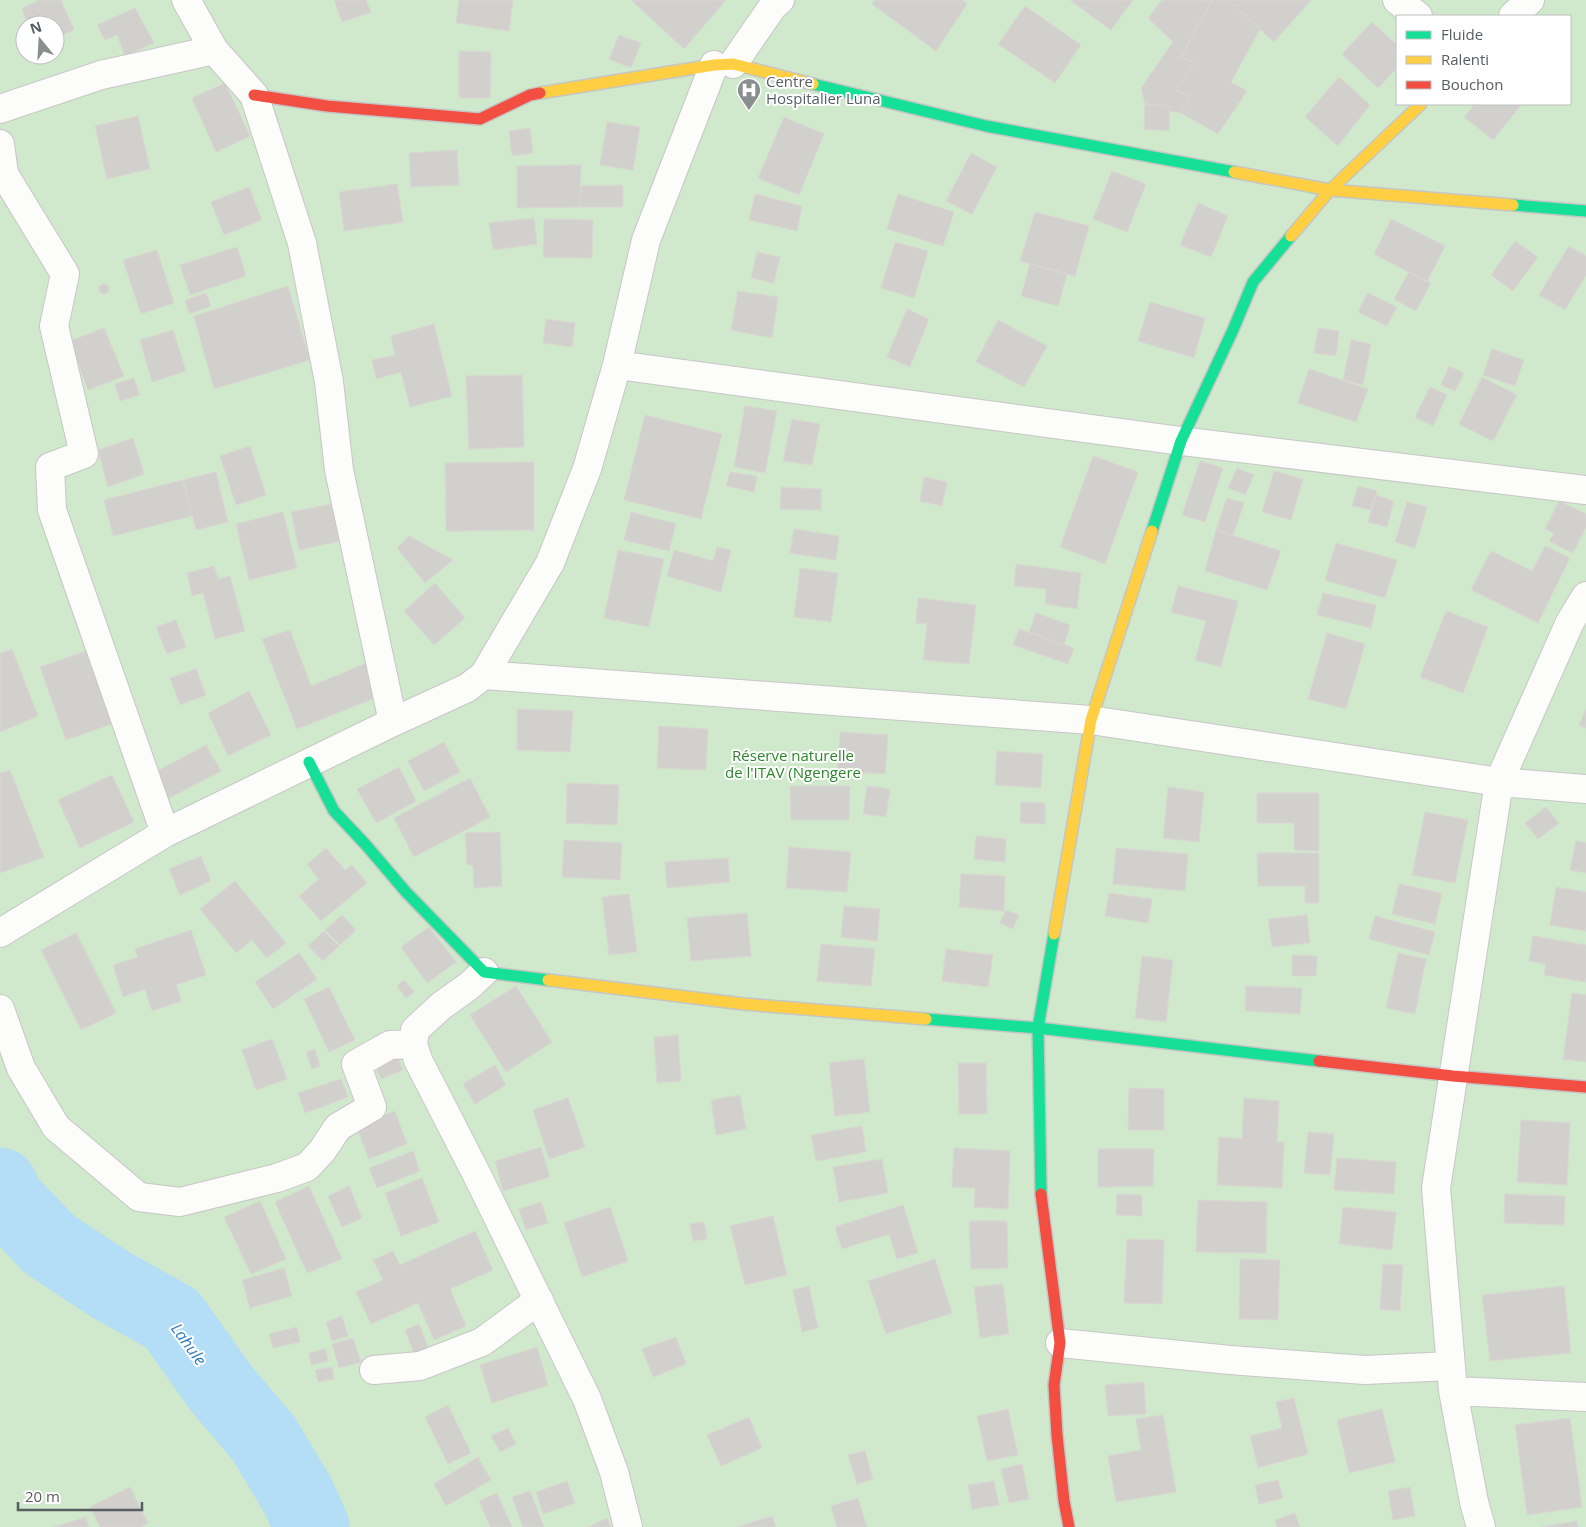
<svg xmlns="http://www.w3.org/2000/svg" width="1586" height="1527" font-family="'Open Sans',sans-serif">
	<style>
		.green { fill: #d0e8cb; fill-rule: evenodd }
		.lines { fill: none; stroke-linecap: round; stroke-linejoin: round }
		.river { stroke: #b4ddf6; stroke-width: 75 }
		.building { fill: #d1d0cc; stroke: #d9d7d2 }
		.street-casing { stroke: #c7c7c7; stroke-width: 30 }
		.fast-casing { stroke: #c5c6c4; stroke-width: 14 }
		.slow-casing { stroke: #c5c6c4; stroke-width: 14 }
		.jam-casing { stroke: #c5c6c4; stroke-width: 14 }
		.street { stroke: #fcfcfb; stroke-width: 28 }
		.fast { stroke: #16e098; stroke-width: 11 }
		.slow { stroke: #ffcf43; stroke-width: 11 }
		.jam { stroke: #f24e42; stroke-width: 11 }
		.labels { text-anchor: middle; dominant-baseline: central; stroke-width: 4; stroke-linejoin: round; paint-order: stroke }
		.poi-label { font-size: 15px; fill: #585d62; stroke: #fff; text-anchor: start }
		.park-label { font-size: 15px; fill: #2c862c; stroke: #fff }
		.water-label { font-size: 16px; font-style: italic; fill: #3079bb; stroke: #fff }
	</style>
	<rect width="100%" height="100%" fill="#eae8e2"/>
	<path class="green" d="M0,0H1586V1527H0ZM1397,16H1570V104H1397ZM25,25H55V55H25Z"/>
	<g class="lines">
		<path class="river" d="M0,1185L8,1201L49,1244L111,1285L172,1319L220,1387L264,1439L298,1496L312,1527"/>
	</g>
	<path class="building" d="M40,0H61L74,30L55,38V25H28L22,8Z
		M334,0H366L371,12L342,22Z
		M459,0H513L509,31L456,23Z
		M631,0H726L684,49Z
		M875,0H962L967,4L936,51L872,4Z
		M1070,0H1133L1111,30Z
		M1162,0H1212L1181,57L1194,63L1176,91L1189,96L1181,113L1170,111V106L1145,104L1141,88L1173,42L1148,18Z
		M1212,0H1228L1260,29L1231,82L1247,91L1218,134L1181,113L1189,96L1176,91L1194,63L1181,57Z
		M1228,0H1311L1274,42Z
		M1025,6L1081,45L1055,83L998,44Z
		M135,8L154,43L125,56L117,35L105,40L97,25Z
		M1372,22L1397,45V68L1378,88L1342,54Z
		M619,35L641,43L631,68L609,59Z
		M459,51L491,52L490,98H459Z
		M1339,77L1370,105L1338,146L1305,117Z
		M225,83L250,136L216,152L192,98Z
		M1145,104L1170,106L1169,131L1144,129Z
		M1475,104H1522L1493,140L1464,117Z
		M138,116L150,169L107,179L95,126Z
		M784,117L824,134L799,195L758,178Z
		M607,122L640,127L633,170L600,165Z
		M530,128L533,153L512,156L509,131Z
		M457,150L459,185L411,187L409,153Z
		M971,153L997,167L972,214L946,201Z
		M581,165L580,207L517,208V166Z
		M1112,171L1146,184L1127,232L1093,219Z
		M397,184L403,222L344,231L339,192Z
		M623,185V207H580L581,186Z
		M249,187L262,220L224,235L211,202Z
		M755,194L802,206L797,231L749,220Z
		M898,194L954,212L943,246L887,229Z
		M1198,203L1228,216L1211,257L1180,245Z
		M1035,212L1089,226L1075,276L1020,261Z
		M534,218L537,244L493,250L489,223Z
		M544,219L593,220L592,258L543,257Z
		M1391,219L1445,246L1427,282L1374,254Z
		M1515,241L1538,257L1513,291L1491,275Z
		M895,242L928,251L914,298L881,288Z
		M1569,246L1586,256V275L1565,310L1539,295Z
		M237,247L246,276L190,295L180,265Z
		M157,250L174,303L141,314L123,260Z
		M757,252L780,257L774,283L751,278Z
		M1030,264L1067,274L1058,306L1021,296Z
		M1409,272L1431,283L1416,311L1394,299Z
		M99 289a5 5 0 1 1 10 0a5 5 0 1 1-10 0Z
		M288,286L310,360L214,389L194,316Z
		M738,291L778,297L772,338L731,330Z
		M206,293L211,306L189,314L185,300Z
		M1368,293L1397,307L1387,326L1358,312Z
		M1150,302L1205,318L1194,358L1138,341Z
		M907,309L929,319L910,367L887,357Z
		M546,319L575,323L572,347L543,343Z
		M998,320L1047,346L1024,387L976,362Z
		M434,324L452,396L410,407L401,372L376,379L372,360L395,355L391,336Z
		M104,328L124,376L88,390L70,341Z
		M1318,328L1339,331L1336,356L1314,353Z
		M173,330L186,371L152,382L140,340Z
		M1351,340L1371,344L1363,385L1343,380Z
		M1492,349L1524,360L1515,386L1483,375Z
		M1449,366L1464,373L1455,391L1441,385Z
		M1309,369L1368,389L1356,422L1298,403Z
		M522,375L524,447L469,449L466,376Z
		M1482,377L1517,395L1493,441L1459,424Z
		M134,378L140,395L120,401L115,384Z
		M1430,387L1447,395L1433,426L1415,417Z
		M745,406L777,411L765,473L734,467Z
		M645,415L722,434L701,519L624,500Z
		M792,419L820,424L812,465L783,461Z
		M133,438L144,474L108,487L98,450Z
		M250,446L266,495L236,505L220,456Z
		M1093,456L1138,472L1105,564L1060,547Z
		M1200,461L1223,468L1205,522L1182,515Z
		M534,462V530L446,531L445,463Z
		M1237,468L1254,475L1245,495L1228,488Z
		M1274,471L1303,479L1291,520L1262,512Z
		M216,472L228,522L196,530L183,480Z
		M730,472L757,476L754,492L726,486Z
		M924,477L947,482L942,506L920,501Z
		M183,480L192,516L113,536L104,500Z
		M1358,486L1377,491L1371,510L1352,506Z
		M781,487L821,489V510L780,509Z
		M1376,495L1394,501L1387,527L1368,522Z
		M1227,498L1244,503L1233,536L1216,530Z
		M1559,501L1586,514V527L1573,553L1549,541L1554,533L1545,529Z
		M1407,502L1427,507L1415,548L1395,542Z
		M331,504L340,541L299,550L291,512Z
		M283,512L297,568L249,580L236,524Z
		M631,512L676,524L669,551L624,540Z
		M794,529L839,536L836,560L790,553Z
		M1216,530L1281,551L1267,590L1205,571Z
		M409,536L453,560L425,583L397,548Z
		M1336,543L1397,560L1385,598L1325,580Z
		M1545,546L1570,558L1538,623L1471,590L1491,551L1532,571Z
		M717,547L731,550L721,592L667,576L674,550L713,561Z
		M618,550L664,559L649,627L604,618Z
		M1016,564L1081,573L1077,609L1045,604L1046,589L1014,586Z
		M214,566L218,579L230,576L245,631L215,639L203,593L192,596L187,573Z
		M800,568L838,573L831,622L794,617Z
		M435,583L465,618L434,645L404,611Z
		M1178,586L1238,601L1221,667L1195,660L1206,621L1171,612Z
		M1323,593L1376,605L1371,628L1317,615Z
		M918,598L976,605L969,664L923,660L927,624L916,623Z
		M1446,611L1488,627L1463,693L1420,677Z
		M1036,613L1070,625L1064,645L1029,632Z
		M176,620L186,647L167,654L156,627Z
		M1019,629L1074,648L1068,664L1013,645Z
		M290,630L311,686L369,662L375,698L297,729L262,639Z
		M1327,633L1365,644L1346,709L1308,699Z
		M95,648L120,721L66,740L40,667Z
		M12,649L38,716L0,732V654Z
		M196,669L206,695L180,705L170,678Z
		M249,691L271,735L228,756L208,713Z
		M517,709L573,711L570,752L517,750Z
		M1586,709V728L1579,725Z
		M659,726L708,729L706,770L657,768Z
		M840,732L888,735L885,774L837,771Z
		M444,742L460,772L424,791L408,761Z
		M206,745L221,771L166,800L152,774Z
		M997,751L1043,754L1041,788L995,785Z
		M399,767L416,801L376,823L357,789Z
		M10,770L44,857L0,873V773Z
		M112,775L134,822L80,848L58,800Z
		M470,778L490,817L414,857L394,818Z
		M567,783L619,785L617,825L566,823Z
		M790,786H850L849,820H791Z
		M867,786L890,789L886,817L863,814Z
		M1168,787L1204,792L1199,842L1163,838Z
		M1257,793H1319V851L1294,850V823H1257Z
		M1021,802L1045,803V824L1020,823Z
		M1546,807L1559,823L1538,839L1525,823Z
		M1425,812L1468,820L1455,883L1412,875Z
		M500,832L502,886L474,888L473,866L467,864L465,833Z
		M976,836L1006,839L1005,862L974,859Z
		M564,840L622,843L620,880L562,877Z
		M1576,841L1586,843V873L1570,870Z
		M789,847L851,852L847,892L786,888Z
		M326,848L345,870L352,865L367,883L321,921L299,896L319,879L307,864Z
		M1116,848L1188,854L1185,891L1113,884Z
		M1257,853H1319V903H1305V886H1258Z
		M201,856L211,881L180,895L169,869Z
		M728,858L730,882L667,888L665,862Z
		M961,874L1005,876L1004,911L959,907Z
		M235,881L286,943L267,958L252,940L236,953L200,909Z
		M1399,884L1442,893L1435,924L1392,914Z
		M1556,887L1586,892V931L1550,925Z
		M1109,893L1152,899L1148,923L1105,916Z
		M629,894L637,952L609,955L602,897Z
		M844,906L880,909L877,941L841,937Z
		M1006,910L1019,915L1013,929L1000,923Z
		M747,913L751,956L691,961L687,918Z
		M342,915L356,930L340,945L325,930Z
		M1307,915L1310,943L1272,947L1268,919Z
		M1375,916L1435,932L1429,955L1369,939Z
		M429,927L456,962L427,983L401,947Z
		M191,930L206,975L176,985L182,1001L152,1011L145,989L123,997L113,965L138,957L135,949Z
		M324,931L339,946L323,961L308,946Z
		M76,933L116,1013L81,1030L41,950Z
		M1533,936L1586,945V982L1544,975L1546,964L1529,961Z
		M821,944L875,949L871,986L817,981Z
		M946,949L993,955L988,987L942,981Z
		M299,953L317,979L273,1009L255,982Z
		M1398,953L1426,959L1415,1014L1386,1008Z
		M1292,955L1317,956L1316,976H1292Z
		M1142,956L1173,960L1166,1022L1135,1018Z
		M404,980L414,992L406,998L397,986Z
		M516,986L552,1042L506,1072L470,1015Z
		M1246,986L1302,988L1300,1014L1245,1011Z
		M329,987L355,1040L329,1052L304,999Z
		M1572,993L1586,995V1062L1563,1059Z
		M678,1035L681,1081L657,1083L654,1037Z
		M272,1039L287,1079L256,1090L242,1050Z
		M315,1049L320,1066L312,1069L306,1052Z
		M396,1054L403,1070L381,1079L374,1064Z
		M864,1059L870,1112L835,1116L829,1063Z
		M958,1063H986L987,1114H959Z
		M495,1065L506,1085L475,1104L463,1084Z
		M341,1079L348,1097L305,1113L298,1093Z
		M1129,1088L1164,1089V1130H1128Z
		M740,1095L746,1129L716,1135L711,1100Z
		M568,1098L585,1147L549,1159L533,1110Z
		M1244,1098L1279,1101L1277,1142H1284L1282,1188L1217,1185L1219,1137L1242,1139Z
		M395,1111L407,1144L369,1159L356,1126Z
		M1521,1120L1570,1123L1567,1185L1517,1182Z
		M862,1126L866,1152L816,1161L811,1135Z
		M1308,1132L1334,1134L1330,1175L1304,1173Z
		M541,1147L550,1177L503,1191L495,1161Z
		M954,1148L1010,1151L1008,1209L974,1207L975,1188L952,1187Z
		M1098,1149H1154L1153,1186L1098,1187Z
		M413,1151L420,1171L377,1188L369,1168Z
		M1337,1158L1396,1162L1394,1194L1334,1190Z
		M882,1159L888,1193L839,1202L833,1167Z
		M422,1178L439,1222L401,1236L385,1193Z
		M309,1186L342,1259L307,1273L275,1202Z
		M349,1186L362,1218L342,1227L328,1196Z
		M1117,1194L1142,1195V1216L1116,1215Z
		M1505,1194L1565,1196L1564,1225L1504,1223Z
		M1198,1200L1267,1202L1266,1253L1196,1252Z
		M260,1201L286,1259L251,1274L224,1217Z
		M541,1202L548,1223L526,1230L519,1209Z
		M903,1205L918,1253L897,1259L889,1234L842,1249L835,1227Z
		M610,1207L628,1261L582,1277L564,1223Z
		M1343,1207L1396,1212L1392,1250L1339,1244Z
		M773,1216L787,1275L745,1285L730,1226Z
		M969,1221H1007L1008,1268L971,1269Z
		M704,1222L707,1239L693,1241L690,1224Z
		M475,1231L493,1270L450,1289L466,1326L434,1340L418,1303L371,1324L356,1292L383,1280L373,1260L393,1251L400,1265Z
		M1127,1239L1164,1240L1162,1304L1124,1303Z
		M935,1259L952,1313L886,1334L868,1281Z
		M1240,1259L1280,1260L1278,1320L1239,1319Z
		M1383,1264L1403,1265L1400,1311L1380,1309Z
		M284,1268L292,1296L250,1308L242,1280Z
		M1003,1284L1009,1334L980,1338L974,1287Z
		M809,1286L818,1328L802,1332L793,1290Z
		M1564,1286L1571,1353L1490,1361L1482,1295Z
		M342,1316L348,1336L332,1341L326,1322Z
		M419,1324L430,1352L416,1358L405,1330Z
		M297,1327L300,1342L273,1348L269,1334Z
		M676,1337L686,1364L653,1377L642,1349Z
		M353,1338L361,1362L339,1368L332,1344Z
		M537,1347L548,1385L492,1403L480,1365Z
		M326,1349L328,1361L311,1365L309,1353Z
		M332,1367L334,1379L318,1382L315,1370Z
		M1144,1382L1146,1414L1108,1416L1105,1385Z
		M1294,1398L1308,1454L1258,1468L1250,1436L1282,1428L1276,1402Z
		M448,1405L471,1453L448,1464L425,1417Z
		M1008,1409L1018,1455L987,1461L977,1416Z
		M1382,1409L1395,1462L1349,1473L1337,1420Z
		M1163,1415L1176,1492L1116,1502L1108,1456L1141,1450L1136,1419Z
		M749,1417L762,1448L721,1466L707,1435Z
		M1570,1418L1582,1507L1527,1515L1515,1425Z
		M508,1428L516,1444L500,1452L491,1436Z
		M865,1451L873,1479L857,1484L848,1455Z
		M478,1457L491,1480L446,1506L434,1484Z
		M1022,1464L1029,1499L1009,1503L1001,1469Z
		M1278,1480L1283,1498L1259,1504L1255,1485Z
		M567,1481L575,1503L543,1514L536,1492Z
		M994,1481L999,1505L972,1509L968,1485Z
		M130,1487L148,1523L141,1527H100L90,1507Z
		M1410,1487L1415,1516L1393,1520L1388,1491Z
		M530,1491L544,1527H523L512,1497Z
		M497,1493L512,1527H490L479,1501Z
		M858,1498L867,1527H837L831,1506Z
		M1295,1513L1300,1527H1277L1275,1520Z
		M772,1516L776,1527H738Z
		M86,1517L89,1527H54Z
		M607,1518L611,1527H588Z
		M1577,1521L1578,1527H1541Z"/>
	<g class="lines">
		<g class="street-casing">
			<path id="street" d="M186,0L214,50L254,95L302,243L329,382L339,470L393,722
				M1397,0L1418,16
				M1513,16L1530,0
				M733,64L773,6L780,0
				M0,109L101,75L214,50
				M0,144L4,174L65,274L54,326L84,454L50,467L52,510L165,833
				M617,365L1181,441L1586,490
				M484,675L1091,720L1499,782L1586,789
				M0,933L165,833L393,722L467,688L484,675L550,563L587,469L617,365L646,240L714,65
				M484,972L469,986L441,1006L415,1030L413,1044L418,1060L478,1177L587,1399L614,1472L628,1527
				M0,1009L21,1068L56,1127L139,1197L180,1202L277,1178L307,1167L322,1151L338,1127L372,1107L356,1064L390,1045L413,1044
				M1060,1343L1230,1360L1365,1370L1450,1366
				M374,1370L420,1366L482,1342L539,1300
				M1453,1391L1586,1397
				M1481,1527L1474,1502L1453,1391L1436,1188L1499,782L1570,622L1586,596"/>
		</g>
		<g class="fast-casing">
			<path id="fast" d="M813,84L986,126L1234,172
				M1513,205L1586,211
				M1152,531L1181,441L1233,330L1253,282L1291,236
				M309,762L334,811L366,845L406,892L484,972L548,980
				M926,1019L1038,1028L1319,1061
				M1041,1194L1038,1028L1054,934"/>
		</g>
		<g class="slow-casing">
			<path id="slow" d="M540,93L714,65L733,64L813,84
				M1234,172L1330,190L1513,205
				M1291,236L1330,190L1421,104
				M1054,934L1091,720L1152,531
				M548,980L744,1004L926,1019"/>
		</g>
		<g class="jam-casing">
			<path id="jam" d="M254,95L327,106L480,119L530,95L540,93
				M1319,1061L1453,1076L1586,1087
				M1041,1194L1060,1343L1054,1385L1057,1435L1064,1501L1069,1527"/>
		</g>
		<use href="#street" class="street"/>
		<use href="#fast" class="fast"/>
		<use href="#slow" class="slow"/>
		<use href="#jam" class="jam"/>
	</g>
	<defs>
		<g id="hospital-pin" transform="scale(1.25)"><path d="M0 17L-7.5 6A9.5 9.5 0 1 1 7.5 6Z" fill="#8b8e8f" stroke="#fff"/><path d="M-5-5h3v3.5h4V-5h3V5h-3V1.5h-4V5h-3Z" fill="#fff"/></g>
	</defs>
	<g fill-rule="evenodd">
		<use href="#hospital-pin" x="749" y="90"/>
	</g>
	<g class="labels">
		<g class="poi-label">
			<text x="766" y="81">Centre<tspan x="766" dy="17">Hospitalier Luna</tspan></text>
		</g>
		<g class="park-label">
			<text x="793" y="755">Réserve naturelle<tspan x="793" dy="17">de l'ITAV (Ngengere</tspan></text>
		</g>
		<g class="water-label">
			<text transform="translate(189 1344) rotate(54)">Lahule</text>
		</g>
	</g>
	<rect x="1396" y="15" width="175" height="90" fill="#ffffff" stroke="#bcbec0"/>
	<rect x="1406" y="31" width="25" height="8" fill="#16e098" stroke="#bcbec0"/>
	<text x="1441" y="40" font-size="15" fill="#585d62">Fluide</text>
	<rect x="1406" y="56" width="25" height="8" fill="#ffcf43" stroke="#bcbec0"/>
	<text x="1441" y="65" font-size="15" fill="#585d62">Ralenti</text>
	<rect x="1406" y="81" width="25" height="8" fill="#f24e42" stroke="#bcbec0"/>
	<text x="1441" y="90" font-size="15" fill="#585d62">Bouchon</text>
	<g transform="translate(40 40) rotate(342)"><circle r="24" fill="#ffffff" stroke="#bcbec0"/>
	<path d="M0-4L9 19L0 12L-9 19Z" fill="#8b8e8f"/>
	<text y="-8" font-size="14" font-weight="bold" text-anchor="middle" fill="#585d62">N</text>
	</g>
	<path d="M18 1502v8h124v-8" fill="none" stroke="#585d62" stroke-width="2.5"/>
	<text x="25" y="1502" font-size="15" fill="#585d62" stroke="#ffffff" stroke-width="4" paint-order="stroke">20 m</text>
</svg>
